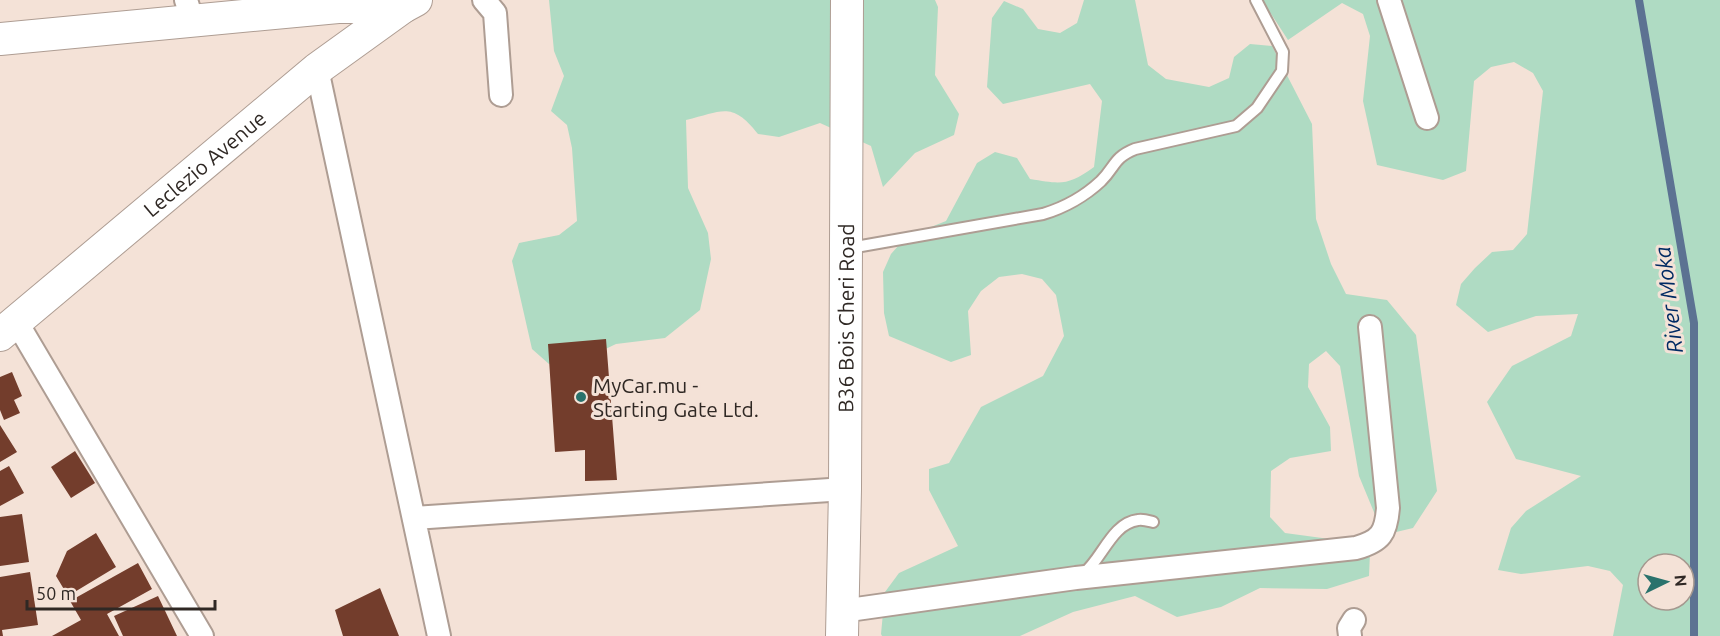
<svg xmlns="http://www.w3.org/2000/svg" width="1720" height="636" font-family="Ubuntu,sans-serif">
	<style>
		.green { fill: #afdbc3; fill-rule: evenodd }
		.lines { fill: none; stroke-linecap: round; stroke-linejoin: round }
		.stream { stroke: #5c7292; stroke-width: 8 }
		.building { fill: #733d2c }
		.service-casing { stroke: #ae9d93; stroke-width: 14 }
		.minor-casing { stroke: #ae9d93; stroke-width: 26 }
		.secondary-casing { stroke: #ae9d93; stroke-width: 34 }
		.service { stroke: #fff; stroke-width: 10 }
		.minor { stroke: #fff; stroke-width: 22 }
		.secondary { stroke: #fff; stroke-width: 32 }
		.poi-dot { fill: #29726c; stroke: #f4e2d7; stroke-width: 2 }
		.labels { text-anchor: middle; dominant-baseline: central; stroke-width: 6; stroke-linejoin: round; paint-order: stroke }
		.street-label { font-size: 21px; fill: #2f2824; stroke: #f4e2d7 }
		.poi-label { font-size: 21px; fill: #2f2824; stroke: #f4e2d7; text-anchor: start }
		.water-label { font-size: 22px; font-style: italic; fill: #002a63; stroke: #f4e2d7 }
	</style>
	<rect width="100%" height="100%" fill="#f4e2d7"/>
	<path class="green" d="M549,0H935L938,7L935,75L959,114L954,135L915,153L883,187L871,146L820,123L779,137L758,134C732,101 723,111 686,120L688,188L708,233L711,259L700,310L665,338L616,344L572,365L549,364L532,349L512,261L519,243L559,235L577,221L572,148L567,125L551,111L564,76L554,51Z
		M1084,0H1135L1148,65L1166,79L1209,87L1229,78L1234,57L1250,44L1272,46L1312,124L1316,219L1331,264L1346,294L1387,300L1416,335L1437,491L1413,528L1392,533L1376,517L1359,476L1340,366L1326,351L1309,364L1308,387L1330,427L1331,451L1290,458L1271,471L1270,517L1285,533L1352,542L1370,553L1369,576L1327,589L1260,588L1221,607L1177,617L1135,596L1073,612L1020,636H882L881,634L885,592L899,573L958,546L929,490V469L949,463L981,407L1043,376L1064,336L1056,295L1042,279L1022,274L999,277L981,291L968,311L971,355L951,362L889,336L884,313L883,272L891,254L906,237L946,221L977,163L995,152L1017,158L1030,179C1061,184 1068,186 1094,167L1102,101L1090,84L1003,104L987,87L992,18L1004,1L1023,9L1038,29L1060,33L1077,23Z
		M1262,0H1720V636H1613L1623,585L1610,571L1588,566L1521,574L1498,570L1511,528L1526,511L1581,476L1516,459L1487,402L1512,366L1571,336L1578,314L1536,316L1488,332L1456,305L1461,284L1475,268L1492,252L1513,250L1527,234L1543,91L1533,73L1514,62L1491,67L1474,81L1466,171L1443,180L1377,165L1363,101L1370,36L1363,14L1342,3L1288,40ZM1648,564H1684V600H1648Z"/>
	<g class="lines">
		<path class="stream" d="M1639,0L1694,323V636"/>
	</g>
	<path class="building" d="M606,339L617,480L585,481V450L555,452L548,344Z
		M12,372L22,396L14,400L20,413L4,420L0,410V377Z
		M0,425L17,452L0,462Z
		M75,451L95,483L71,498L51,467Z
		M9,466L24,493L0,506V471Z
		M22,514L29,562L0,566V517Z
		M96,533L116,567L68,596L56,576L67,551Z
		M138,563L152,589L107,614L119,636H52L81,620L70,601Z
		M30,572L38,625L2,630L3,636H0V577Z
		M380,588L399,636H343L335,610Z
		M158,596L177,636H123L114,616Z"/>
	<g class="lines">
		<g class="service-casing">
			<path id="service" d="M850,248L1043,214C1063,208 1085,196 1101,181C1116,166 1113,158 1135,149L1236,126L1257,108L1282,71L1283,52L1256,0
				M1084,573C1102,559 1112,523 1138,520C1143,519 1149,521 1153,522"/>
		</g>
		<g class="minor-casing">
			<path id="minor" d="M186,0L193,22
				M484,0L495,13L501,95
				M1389,0L1427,118
				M317,69L439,636
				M16,321L202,636
				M414,518L845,489
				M842,611L1076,578L1356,548C1381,541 1386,533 1388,508L1370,327
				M1350,636L1349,628L1354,620"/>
		</g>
		<g class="secondary-casing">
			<g id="secondary">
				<path d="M0,39L338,7H403"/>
				<path id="s1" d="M0,335L317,69L403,7L416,0"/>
				<path id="s2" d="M842,636L845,489L847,0"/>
			</g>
		</g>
		<use href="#service" class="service"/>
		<use href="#minor" class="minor"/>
		<use href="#secondary" class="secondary"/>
	</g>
	<circle class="poi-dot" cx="581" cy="397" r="6"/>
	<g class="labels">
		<g class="street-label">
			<text stroke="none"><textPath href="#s1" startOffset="267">Leclezio Avenue</textPath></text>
			<text stroke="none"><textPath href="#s2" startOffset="318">B36 Bois Cheri Road</textPath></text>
		</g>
		<g class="poi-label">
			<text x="593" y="385">MyCar.mu -<tspan x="593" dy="24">Starting Gate Ltd.</tspan></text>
		</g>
		<g class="water-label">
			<text transform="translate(1668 300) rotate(-97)">River Moka</text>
		</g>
	</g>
	<g transform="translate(1666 582) rotate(85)"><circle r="28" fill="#f4e2d7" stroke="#a5988f" stroke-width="1.5"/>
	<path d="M0-4.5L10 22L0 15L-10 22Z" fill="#29726c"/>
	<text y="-9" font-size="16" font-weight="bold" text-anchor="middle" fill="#2f2824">N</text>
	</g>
	<path d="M27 600v9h188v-9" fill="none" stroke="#2f2824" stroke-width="3"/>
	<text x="36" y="600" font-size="18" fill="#2f2824" stroke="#f4e2d7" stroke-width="4.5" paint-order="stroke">50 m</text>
</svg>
